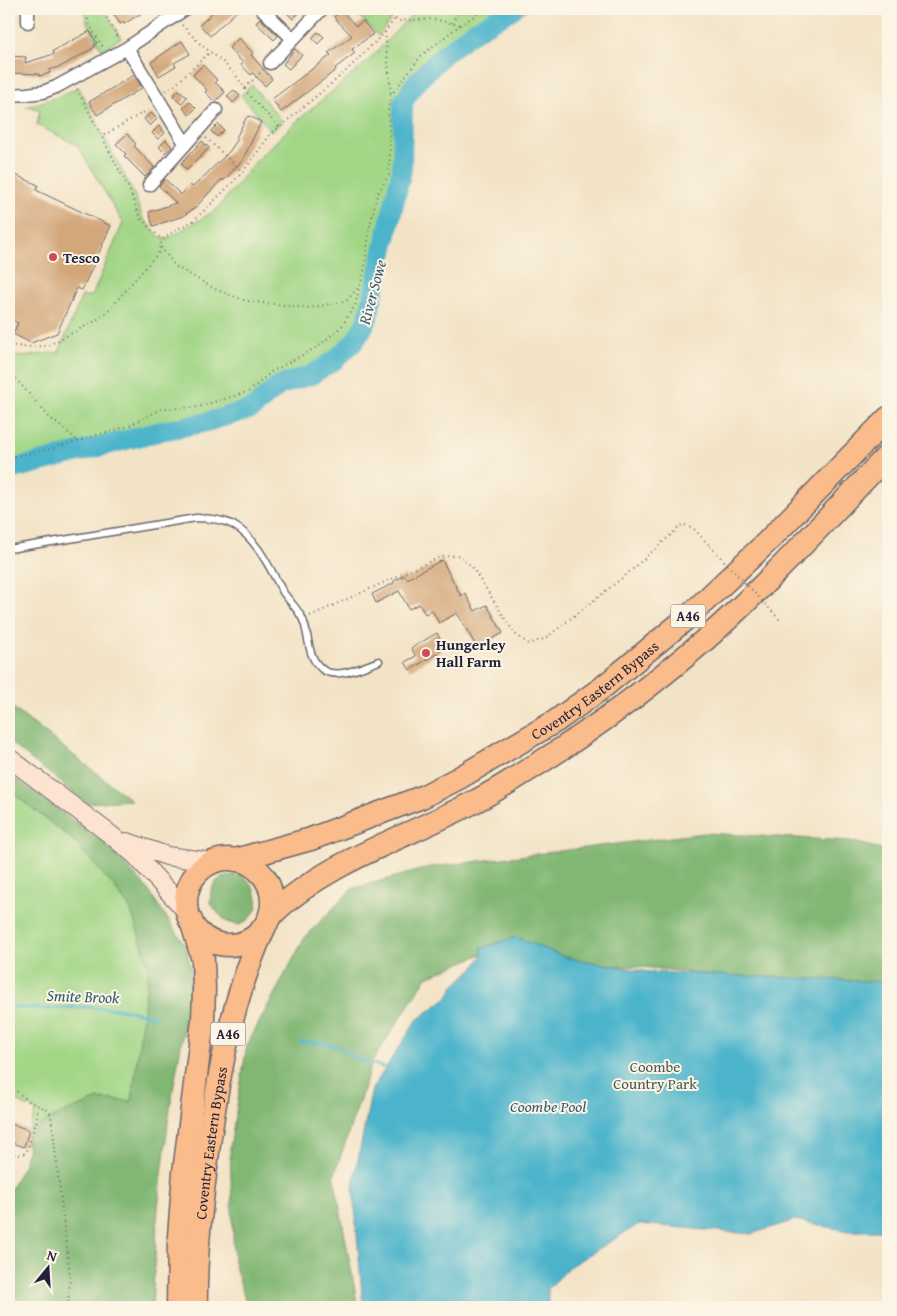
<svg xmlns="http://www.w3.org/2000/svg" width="897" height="1316" font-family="'Gentium Book Plus',serif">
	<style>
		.green { fill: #a2d686; stroke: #627c60 }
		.forest { fill: #81b773; stroke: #526c57 }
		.water { fill: #4cb4cb; stroke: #376b83 }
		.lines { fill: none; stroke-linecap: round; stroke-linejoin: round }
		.stream { stroke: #4cb4cb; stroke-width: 3 }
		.river { stroke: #4cb4cb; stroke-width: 20 }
		.building { fill: #d3a77a }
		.lane-casing { stroke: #6b666c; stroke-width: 9 }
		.street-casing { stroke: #6b666c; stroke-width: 15 }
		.secondary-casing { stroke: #6b666c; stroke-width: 20 }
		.highway-casing { stroke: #6b666c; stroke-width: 25 }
		.path { stroke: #6b666c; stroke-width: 2; stroke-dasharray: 1 4; stroke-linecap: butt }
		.lane { stroke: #fff; stroke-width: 6 }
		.street { stroke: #fff; stroke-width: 12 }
		.secondary { stroke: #fde4d1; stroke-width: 18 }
		.highway { stroke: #fabc8b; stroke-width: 22 }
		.path-bridge { stroke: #6b666c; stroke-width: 2; stroke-dasharray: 1 4; stroke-linecap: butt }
		.poi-dot { fill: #d1495b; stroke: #fcf5e5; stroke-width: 2 }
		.labels { text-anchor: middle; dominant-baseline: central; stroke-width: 4; stroke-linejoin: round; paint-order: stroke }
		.shield { fill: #fcf5e5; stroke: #63616e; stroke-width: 1 }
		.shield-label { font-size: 14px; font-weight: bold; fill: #22223b }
		.poi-label { font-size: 15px; font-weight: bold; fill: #22223b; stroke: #fcf5e5; text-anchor: start }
		.street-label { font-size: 15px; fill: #22223b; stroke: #fcf5e5 }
		.park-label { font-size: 15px; fill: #485852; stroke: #fcf5e5 }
		.water-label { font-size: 16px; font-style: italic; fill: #335c75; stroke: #fcf5e5 }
	</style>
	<rect width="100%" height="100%" fill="#fcf5e5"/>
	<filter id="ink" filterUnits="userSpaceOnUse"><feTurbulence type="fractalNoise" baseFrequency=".02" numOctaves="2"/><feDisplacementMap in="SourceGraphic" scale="10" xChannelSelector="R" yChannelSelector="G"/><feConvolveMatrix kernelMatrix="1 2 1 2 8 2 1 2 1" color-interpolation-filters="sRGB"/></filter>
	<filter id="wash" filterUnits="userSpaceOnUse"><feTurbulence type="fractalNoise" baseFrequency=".0096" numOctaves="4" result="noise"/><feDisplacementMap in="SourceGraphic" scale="20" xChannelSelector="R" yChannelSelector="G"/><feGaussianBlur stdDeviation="1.12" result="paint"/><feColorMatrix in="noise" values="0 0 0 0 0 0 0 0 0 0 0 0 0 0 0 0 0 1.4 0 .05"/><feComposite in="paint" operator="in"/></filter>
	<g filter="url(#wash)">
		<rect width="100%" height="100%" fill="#f3e3c6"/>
		<path class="green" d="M84,9H104L121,38L102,50L86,20Z
			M353,9H399L378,36Z
			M417,9H529L474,41L431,73L412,99L411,148L375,320L365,340L333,371L303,385L282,390L272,402L249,414L213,426L100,455L9,476V353L21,357L59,352L82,296H92L123,223L77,145L37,125L40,109L25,107L55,98L79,87L134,194L143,219L160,237L167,239L216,210L257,160L296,122L366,63Z
			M252,85L283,122L271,131L241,95Z
			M9,793L15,795L73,840L112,884L131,910L149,967L119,1206L9,1307V1192L24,1164L28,1149L26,1140L36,1110L9,1098Z"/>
		<path class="forest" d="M9,705L131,800L87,803L9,742Z
			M9,774L103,842L146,887L186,946L193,978L170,1107L158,1208L152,1307H9V1192L24,1164L28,1149L26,1140L29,1130L61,1114L98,1099L132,1101L149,967L131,910L112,884L73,840L15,795L9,793Z
			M705,833L850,841L888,851V984L739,978L643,967L565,963L520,938L427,977L373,1060L334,1176L358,1307H247L234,1262L230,1148L247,1045L305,937L352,889L431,867Z
			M233,875L244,876C261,893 264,913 239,925L227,922L216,911L210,902L211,891L215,883L220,878Z"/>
		<path class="water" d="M516,937L565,957L649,972L888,982V1231H848L795,1220L751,1234L639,1224L572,1265L548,1289V1307H363L353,1185L372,1089L417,1020L449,996L453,987L477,964L482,955L481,948Z"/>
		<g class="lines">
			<path class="stream" d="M9,1007L47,1009L87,1007L122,1009L156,1017
				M300,1042L324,1043L338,1047L352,1056L366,1062L386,1068"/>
			<path class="river" d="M9,470L161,431L203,423L252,409L280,385L311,375L335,360L355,341L367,321L402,169L403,102L415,84L442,56L472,33L513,9"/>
		</g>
		<g id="blocks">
			<path class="building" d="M111,9H148L124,24L123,22L120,24Z
				M216,9H239L210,36L200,25Z
				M283,9H303L293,19Z
				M341,10L356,26L363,21L373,34L352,49L355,53L335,68L336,70L281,112L272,99L331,55L328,53L352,36L334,17Z
				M260,18L278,36L274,40L256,23Z
				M90,31L97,43L94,45L95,47L62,66L49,70L50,73L39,76V74L10,73L9,56L26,57L25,63L54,54L53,51Z
				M318,32L324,37L318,44L312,38Z
				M239,38L253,53L251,55L272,79L265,86L253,73L251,75L241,65L243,63L229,48Z
				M182,41L190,54L174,63L176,66L159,76L151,62Z
				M295,49L302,55L289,69L283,64Z
				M203,65L217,80L215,82L225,92L215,102L205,92L207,90L193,75Z
				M134,75L142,88L97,115L89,102Z
				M179,90L187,97L181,104L173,96Z
				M234,90L240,96L233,103L227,96Z
				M190,102L196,108L189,115L183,108Z
				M151,113L157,119L150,126L144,119Z
				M249,116L261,122L242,161L223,181L222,179L207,195L196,207L183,216L153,226L149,212L176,203L159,186L165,179L181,195L190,185L193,187L229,152L238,139L236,138L246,118Z
				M218,124L224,130L217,137L211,131Z
				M159,126L165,133L158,139L152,133Z
				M127,134L136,144L134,146L154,167L145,177L124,156L126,154L116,144Z
				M166,140L172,147L165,153L159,147Z
				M202,141L209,148L187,170L181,163Z
				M9,172L38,185L36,190L111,226L82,290L77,288L57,333L31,343L13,334L18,323L9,319Z
				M442,560L461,596L465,593L475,611L487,605L503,633L490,640L492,643L479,651L457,613L439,623L432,610L425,614L419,604L409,609L399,591L376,603L372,594L394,583V581L405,575L407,579Z
				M437,633L441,641L437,644L441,651L410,670L405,662L416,656L411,648Z
				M9,1123L29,1130L24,1147L9,1142Z"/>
		</g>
	</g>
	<g filter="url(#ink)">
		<use href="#blocks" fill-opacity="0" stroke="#6b666c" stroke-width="1"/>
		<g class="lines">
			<g class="lane-casing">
				<path id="lane" d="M9,549L196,518C208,518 222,519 233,525C257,538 270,569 283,592C289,601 299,610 303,620C310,636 306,660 325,671C339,679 365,666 379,661"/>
			</g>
			<g class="street-casing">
				<path id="street" d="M262,9L293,39
					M28,22V9
					M127,48L185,143
					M270,63L322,9
					M9,95L27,94L43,92L56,87L127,48L185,9
					M149,185L216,110"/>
			</g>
			<g class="secondary-casing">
				<path id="secondary" d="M9,758L111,835L134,854L188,913
					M127,842L167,856L213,862"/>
			</g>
			<g class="highway-casing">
				<g id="highway">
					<circle cx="229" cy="902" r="43"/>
					<path id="s1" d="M235,860L311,839L422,797L459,778L556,721L602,688L688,617L767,542L888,418"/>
					<path d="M270,916C325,862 403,839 470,804C495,792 518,776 541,762C600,725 654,684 707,638C771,581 829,516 888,455"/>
					<path d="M178,1307L179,1236L184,1172L203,1020L204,989L203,960L191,920"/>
					<path id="s2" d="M196,1307C195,1256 201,1203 208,1152C218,1075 232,998 265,926"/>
				</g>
			</g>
			<path class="path" d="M86,9C87,23 95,35 103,47
				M102,9L119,39
				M384,9L398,21L432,19L460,25
				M452,23L460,9
				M182,25L198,42L224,63L237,77L248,94L279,127
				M385,32L391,95
				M245,88L263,70
				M77,89L128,187L141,219L162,240
				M166,91L175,85L211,51
				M12,119L13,108
				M104,135L151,108
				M206,138L243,172
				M161,247L175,266L215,289L246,301L309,308L346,301L359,287
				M9,345L24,347L47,346L95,321L107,312L158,253L162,240L174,231L193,221L212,203L243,172L270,135L344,73L385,32L402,9
				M9,371L49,417L77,440
				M9,457L47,450L129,426L161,409L198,407L250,391L271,372L319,346L342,326L355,305L365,267L369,231L377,195L389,175L390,151L388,109L391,95L421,56L460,25L485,9
				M310,616L440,557L459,555L472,567L515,634L529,644L546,638L626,575L683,524L694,529L710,546
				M9,1085L30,1102L48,1110L51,1115L70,1276L68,1307
				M9,1153L22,1155L27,1151L37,1119L38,1107"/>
			<use href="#lane" class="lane"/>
			<use href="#street" class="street"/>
			<use href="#secondary" class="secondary"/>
			<use href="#highway" class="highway"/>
			<path class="path-bridge" d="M710,546L782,622"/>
		</g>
	</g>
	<g class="poi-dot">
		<circle cx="53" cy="257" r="5"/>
		<circle cx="426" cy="653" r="5"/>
	</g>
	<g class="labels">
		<g class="shield">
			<rect x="670.5" y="604.5" width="35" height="23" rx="4"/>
			<rect x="210.5" y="1022.5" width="35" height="23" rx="4"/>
		</g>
		<g class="shield-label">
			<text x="688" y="616">A46</text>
			<text x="228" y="1034">A46</text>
		</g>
		<g class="poi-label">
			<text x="63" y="257">Tesco</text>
			<text x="436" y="644">Hungerley<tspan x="436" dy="17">Hall Farm</tspan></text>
		</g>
		<g class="street-label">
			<text stroke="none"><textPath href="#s1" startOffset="401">Coventry Eastern Bypass</textPath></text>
			<text stroke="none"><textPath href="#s2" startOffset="165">Coventry Eastern Bypass</textPath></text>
		</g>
		<g class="park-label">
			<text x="655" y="1066">Coombe<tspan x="655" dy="17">Country Park</tspan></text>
		</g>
		<g class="water-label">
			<text transform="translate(372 292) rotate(-75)">River Sowe</text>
			<text transform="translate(83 996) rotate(2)">Smite Brook</text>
			<text x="548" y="1106">Coombe Pool</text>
		</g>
	</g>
	<rect width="897" height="1316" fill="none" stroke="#fcf5e5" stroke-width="30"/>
	<g transform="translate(48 1268) rotate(18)" stroke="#fcf5e5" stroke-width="4" paint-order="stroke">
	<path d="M0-4L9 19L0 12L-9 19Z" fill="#22223b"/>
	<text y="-8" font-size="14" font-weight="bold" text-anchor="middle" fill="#22223b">N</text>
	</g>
</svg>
